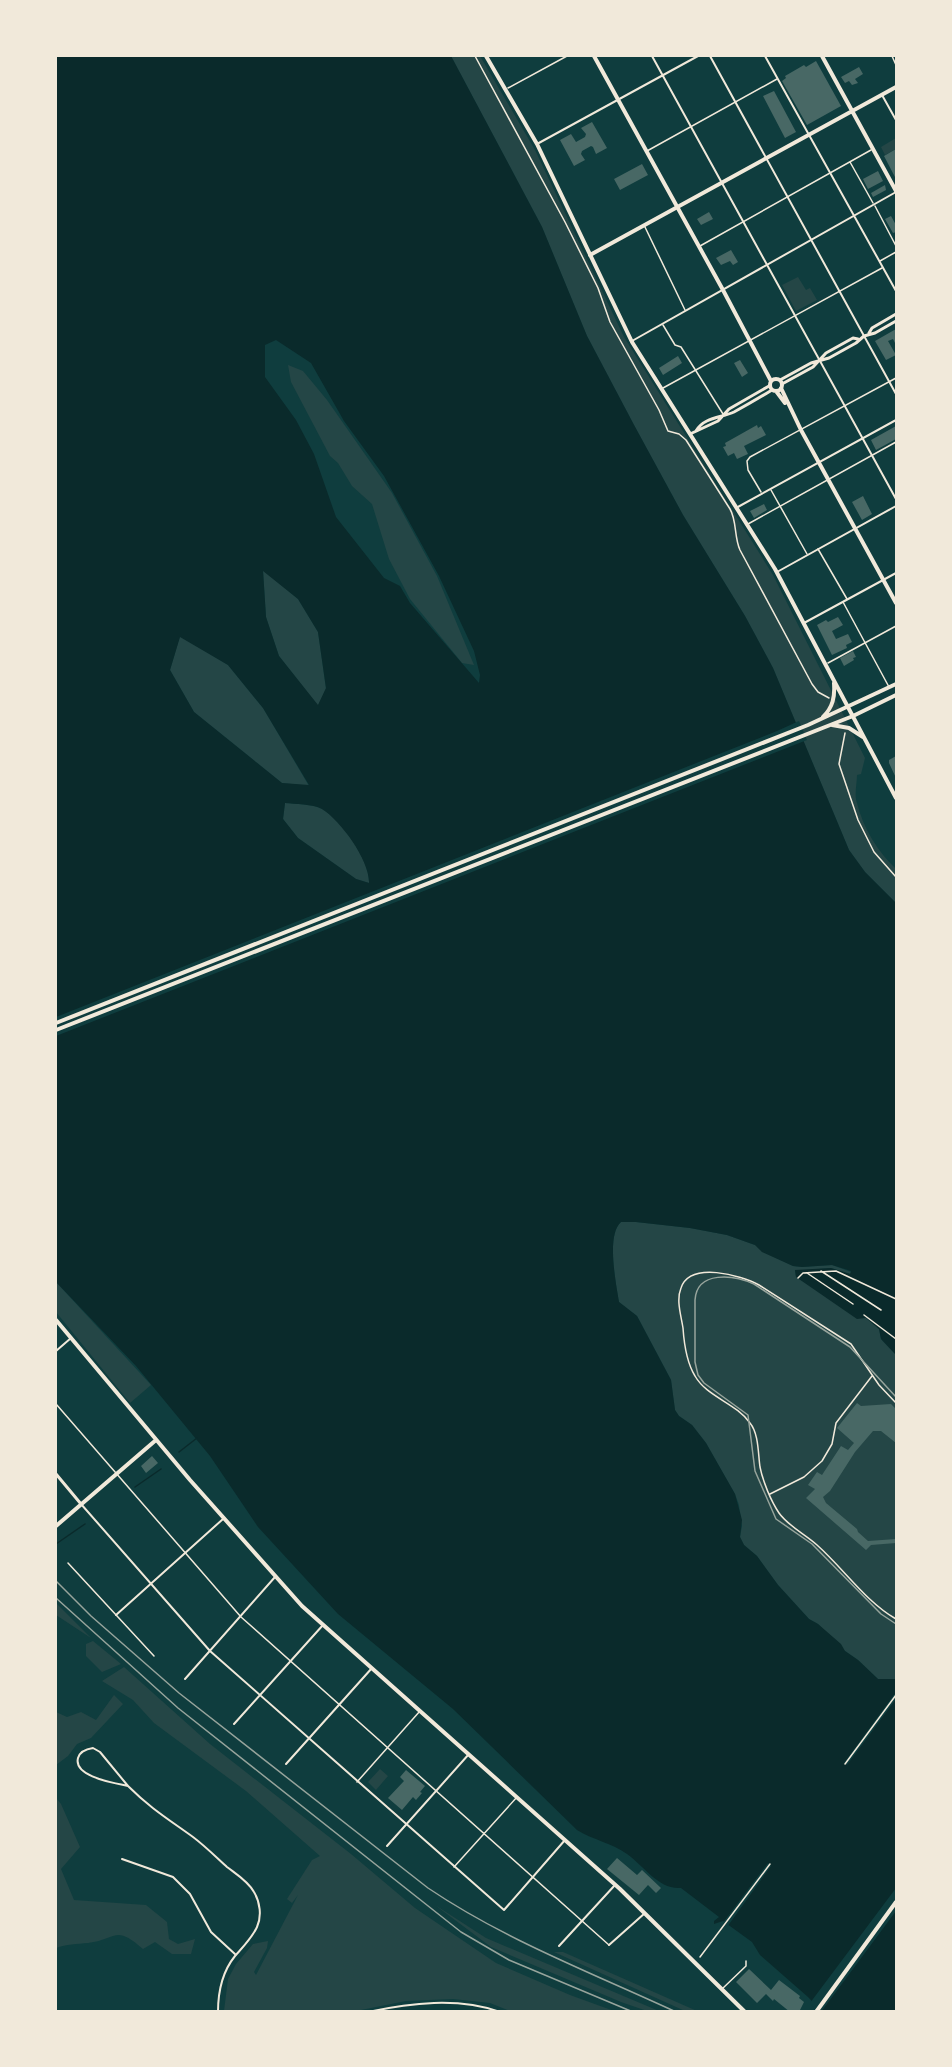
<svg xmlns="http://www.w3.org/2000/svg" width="952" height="2067" font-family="Jost,sans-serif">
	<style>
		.green { fill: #244646 }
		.water { fill: #0a2a2b; fill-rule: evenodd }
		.pier { fill: #0f3d3e }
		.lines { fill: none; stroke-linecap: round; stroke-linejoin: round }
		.stream { stroke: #0a2a2b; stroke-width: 1.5 }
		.building { fill: #486865 }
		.path { stroke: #f1e9da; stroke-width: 1.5 }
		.service { stroke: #f1e9da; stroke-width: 1.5 }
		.pedestrian { stroke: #f1e9da; stroke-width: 1.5 }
		.minor { stroke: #f1e9da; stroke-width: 2 }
		.tertiary { stroke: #f1e9da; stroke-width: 3 }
		.secondary { stroke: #f1e9da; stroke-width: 4 }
		.primary { stroke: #f1e9da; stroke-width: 4 }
		.rail { stroke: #97a49c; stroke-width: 1.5 }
	</style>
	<rect width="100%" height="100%" fill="#0f3d3e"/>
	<path class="green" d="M451,56H480L535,150L624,337L773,575L865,758L861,774L857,775C857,783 854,795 857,803C863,828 878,852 896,869V903L865,872L849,850L773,668L745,616L683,515L634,425L587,336L542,227Z
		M896,138V149L885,155L881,147Z
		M798,277L806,290L810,288L817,300L796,311L782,285Z
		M288,365L303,371L327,400L392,493L437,576L474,665L462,663L410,599L389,559L372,504L352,486L338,463L330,456L291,382Z
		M263,570L298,599L318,632L326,689L318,706L279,656L266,617Z
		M180,636L228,665L263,708L309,786L282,783L194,712L170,670Z
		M285,803C295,804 313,804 322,809C342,820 370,861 369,883L356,879L298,838L283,819Z
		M621,1222H636L690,1228L727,1235L755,1245L768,1254L793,1266L802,1267L832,1265L851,1272V1274L831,1268L795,1271L796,1277L866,1318L879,1329L881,1339L896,1355V1679H878L858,1660L845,1651L818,1624L809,1619L778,1585L757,1556L744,1545L740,1537L742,1526L739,1505L735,1494L706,1443L692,1425L679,1416L675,1410L671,1380L637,1316L619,1302C616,1283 606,1235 621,1222Z
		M56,1282L151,1385L130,1403L56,1312Z
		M56,1603L91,1638L56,1615Z
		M93,1641L121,1664L102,1672L86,1656V1644Z
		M124,1667L210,1744L351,1854L415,1908L440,1925L496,1963L570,1995L614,2011H510L490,2003L453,1999L406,2001L351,2012L224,2011L228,1979L236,1964L253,1944L268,1941L267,1948L254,1972L256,1975L298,1895L292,1903L287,1899L312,1860L320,1856L246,1791L154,1723L133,1700L102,1681Z
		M114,1695L123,1704L91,1738L77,1744L68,1756L56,1765V1712L67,1717L81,1712L96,1720Z
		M380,1769L388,1776L376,1790L368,1782Z
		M56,1798L61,1804L80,1847L61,1869L74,1900L146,1905L167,1922L169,1939L178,1944L195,1939L191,1954H172L155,1942L143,1949C115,1924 117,1939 88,1943C77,1944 66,1944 56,1948Z
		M435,1905L486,1938L659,2011H647L621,2002L491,1947Z
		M554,1952H563L697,2011H685Z"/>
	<path class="water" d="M56,56H451L542,227L587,336L634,425L683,515L745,616L773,668L849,850L865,872L896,903V1355L881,1339L879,1329L866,1318L857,1319L796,1277L795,1270L831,1268L850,1274L851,1271L832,1265L802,1267L793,1266L762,1252L755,1245L727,1235L690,1228L636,1222H621C606,1235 616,1283 619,1302L637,1316L671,1380L675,1410L679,1416L692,1425L706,1443L735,1494L742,1520L740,1537L744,1545L757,1556L778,1585L809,1619L818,1624L841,1644L845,1651L858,1660L878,1679H896V2011H821L808,1997L760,1955L752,1942L723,1921L714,1924V1921L719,1917L681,1888C659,1890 644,1866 627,1854C612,1843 593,1840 577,1830L453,1709L338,1614L258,1527L210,1456L136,1366L56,1282ZM276,340L311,363L344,421L384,476L439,576L474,651L480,675L479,683L410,603L400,586L384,578L336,517L314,454L296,420L265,377V345ZM263,571L298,599L318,632L326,688L318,705L279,656L266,617ZM180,637L228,665L263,708L309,785L282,783L194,712L170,670ZM285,803C295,804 313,804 322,809C341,821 370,861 369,883L356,879L298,838L283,819Z"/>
	<path class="pier" d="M799,721L807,740L56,1036V1017L777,731Z
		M896,1692V1699L847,1765L844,1763Z
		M768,1863L771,1866L727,1927L722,1924Z
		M896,1888V1911L821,2012H817L810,2003Z"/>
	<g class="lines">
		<path class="stream" d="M179,1452L197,1438
			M135,1487L161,1469
			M56,1544L85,1524"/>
	</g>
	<path class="building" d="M816,61L841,106L807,125L782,81L786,78L785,76L804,65L806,67Z
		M859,67L863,74L855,79L858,83L852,85L849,81L845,83L841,77Z
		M774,91L796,132L785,138L763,96Z
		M592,122L607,148L596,154L593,147L591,146L582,151L581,154L585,160L574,166L560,140L571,134L576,142L585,137L586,134L581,128Z
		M896,149V179L884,156Z
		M642,164L648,175L620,190L614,179Z
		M878,171L883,181L868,189L863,179Z
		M885,185L886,190L873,197L871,193Z
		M709,212L713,219L701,225L697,219Z
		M891,216L896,225V232L893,233L885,219Z
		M731,250L738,262L733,265L730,261L721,265L716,258Z
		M896,329V345L893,339L888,341L896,355L886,360L875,341Z
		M678,356L682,363L663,375L659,368Z
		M740,360L748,373L742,377L734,363Z
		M757,425L758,428L761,426L766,435L744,446L748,454L737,459L734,453L728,456L723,447L726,446L725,443Z
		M896,426V439L876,450L871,440Z
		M863,496L872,514L862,520L852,502Z
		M764,504L767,510L754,518L750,511Z
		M838,617L843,625L832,631L836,639L848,634L852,642L846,645L847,648L832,655L817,625L826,620L828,622Z
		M853,651L856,657L853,658L854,660L844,666L840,658Z
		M896,756V778L889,763V760Z
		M857,1403L861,1406L891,1404L896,1409V1443L881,1431H873L855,1452L830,1491L823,1497L826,1503L857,1529L858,1532L868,1541L896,1539V1543L871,1545L866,1550L806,1498L815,1489L808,1485L817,1472L822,1475L841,1446L848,1450L854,1443L837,1428Z
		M152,1456L158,1463L146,1473L141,1466Z
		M406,1770L425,1786L420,1792L422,1793L416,1800L413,1797L402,1810L388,1798L404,1781L400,1777Z
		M617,1858L637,1875L642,1870L661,1888L656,1893L648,1885L639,1895L607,1869Z
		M749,1969L771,1990L779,1980L800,1996L799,1998L804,2002L799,2012H790L774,1999L773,2001L766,1994L757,2003L736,1982Z"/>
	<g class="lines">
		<path class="path" d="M475,56L565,222L598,288L610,322L659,410L668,431L679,434L686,440L730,509C737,521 734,537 740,550L812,684L818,692L829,698
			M845,733L839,764L858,820L874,852L896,877
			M821,1271L881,1310
			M807,1273L853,1304
			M798,1278L803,1273L836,1271L896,1299
			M864,1315L896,1339
			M845,1764L896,1695
			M700,1957L770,1864"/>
		<path class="service" d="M892,56L896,65
			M508,88L567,56
			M647,151L777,79
			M850,162L873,203
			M644,225L685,310
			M700,246L871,150
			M880,261L896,252
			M663,325L675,345L681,347L723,414
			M663,388L882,268
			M771,490L807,554
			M761,492L748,470L747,461L750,457L896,378
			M748,524L896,442
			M818,549L847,599
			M843,602L889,687
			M828,663L896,626
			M896,1403L879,1385L851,1344L759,1285C741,1275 690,1261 681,1288C676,1300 681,1315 683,1328C684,1343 687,1363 695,1376C707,1397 736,1403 750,1423C759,1434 758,1454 760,1467C763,1482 771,1501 779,1513C788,1526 805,1534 817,1545C844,1569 865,1601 896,1619
			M56,1404L241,1617L609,1945
			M770,1494L804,1477L822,1461L832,1444L836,1423L872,1376
			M68,1563L154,1656
			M357,1782L420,1711
			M454,1867L517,1797
			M722,1989L746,1966V1961"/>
		<path class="pedestrian" d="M875,206L896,246"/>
		<path class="minor" d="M652,56L896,499
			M710,56L896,394
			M765,56L896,291
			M882,95L896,120
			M537,144L698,56
			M632,341L896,192
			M736,508L896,420
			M777,572L896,506
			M804,623L896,573
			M56,1351L71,1338
			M81,1504L210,1651L504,1910L565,1840
			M116,1615L223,1519
			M185,1679L275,1577
			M234,1724L323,1625
			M93,1748L100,1752L128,1786C115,1783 73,1777 78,1758C80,1751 86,1749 93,1748Z
			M286,1764L372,1668
			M128,1786C150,1808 168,1819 193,1837C205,1846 216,1857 227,1867C236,1874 248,1881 254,1892C260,1902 262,1916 257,1927C252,1938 243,1947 235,1956C222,1972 218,1991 218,2012
			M387,1846L469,1754
			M122,1859L173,1877L190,1894L211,1932L236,1955
			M609,1945L645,1913
			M559,1946L615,1885
			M368,2012C410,2003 458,1997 500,2012"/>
		<path class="tertiary" d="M869,333L872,328L896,314
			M780,380L811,363L829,358L856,343L864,336L875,333L896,321
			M782,384L813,367L826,353L853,338L858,339
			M696,431C704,417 721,418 734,412C747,405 759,398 772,390
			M690,434L718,421L729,409L769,386
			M56,1474L81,1504"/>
		<path class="secondary" d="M822,56L896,191
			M590,255L896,87"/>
		<path class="primary" d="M486,56L537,144L632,342L775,569L896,798
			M594,56L723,290L771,381
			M770 385a6 6 0 1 1 12 0a6 6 0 1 1-12 0Z
			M781,388L801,430L896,603
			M776,391L785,403
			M823,717C833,707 835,697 834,683
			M832,725L849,728L863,737
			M56,1023L808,725L896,684
			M56,1030L853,716L896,695
			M56,1320L190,1480L302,1606L620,1889L745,2012
			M56,1526L156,1440
			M816,2012L896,1902"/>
		<path class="rail" d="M896,1397L850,1347L754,1284C734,1275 697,1270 695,1300V1362L698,1375L704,1383L748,1415L755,1471L776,1519L812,1544L881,1614L896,1624
			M56,1581L91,1616L179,1693L428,1888C505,1940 592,1973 676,2012
			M56,1598L178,1708L461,1932L509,1960L633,2012"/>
	</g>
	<rect width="952" height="2067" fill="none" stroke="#f1e9da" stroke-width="114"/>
</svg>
